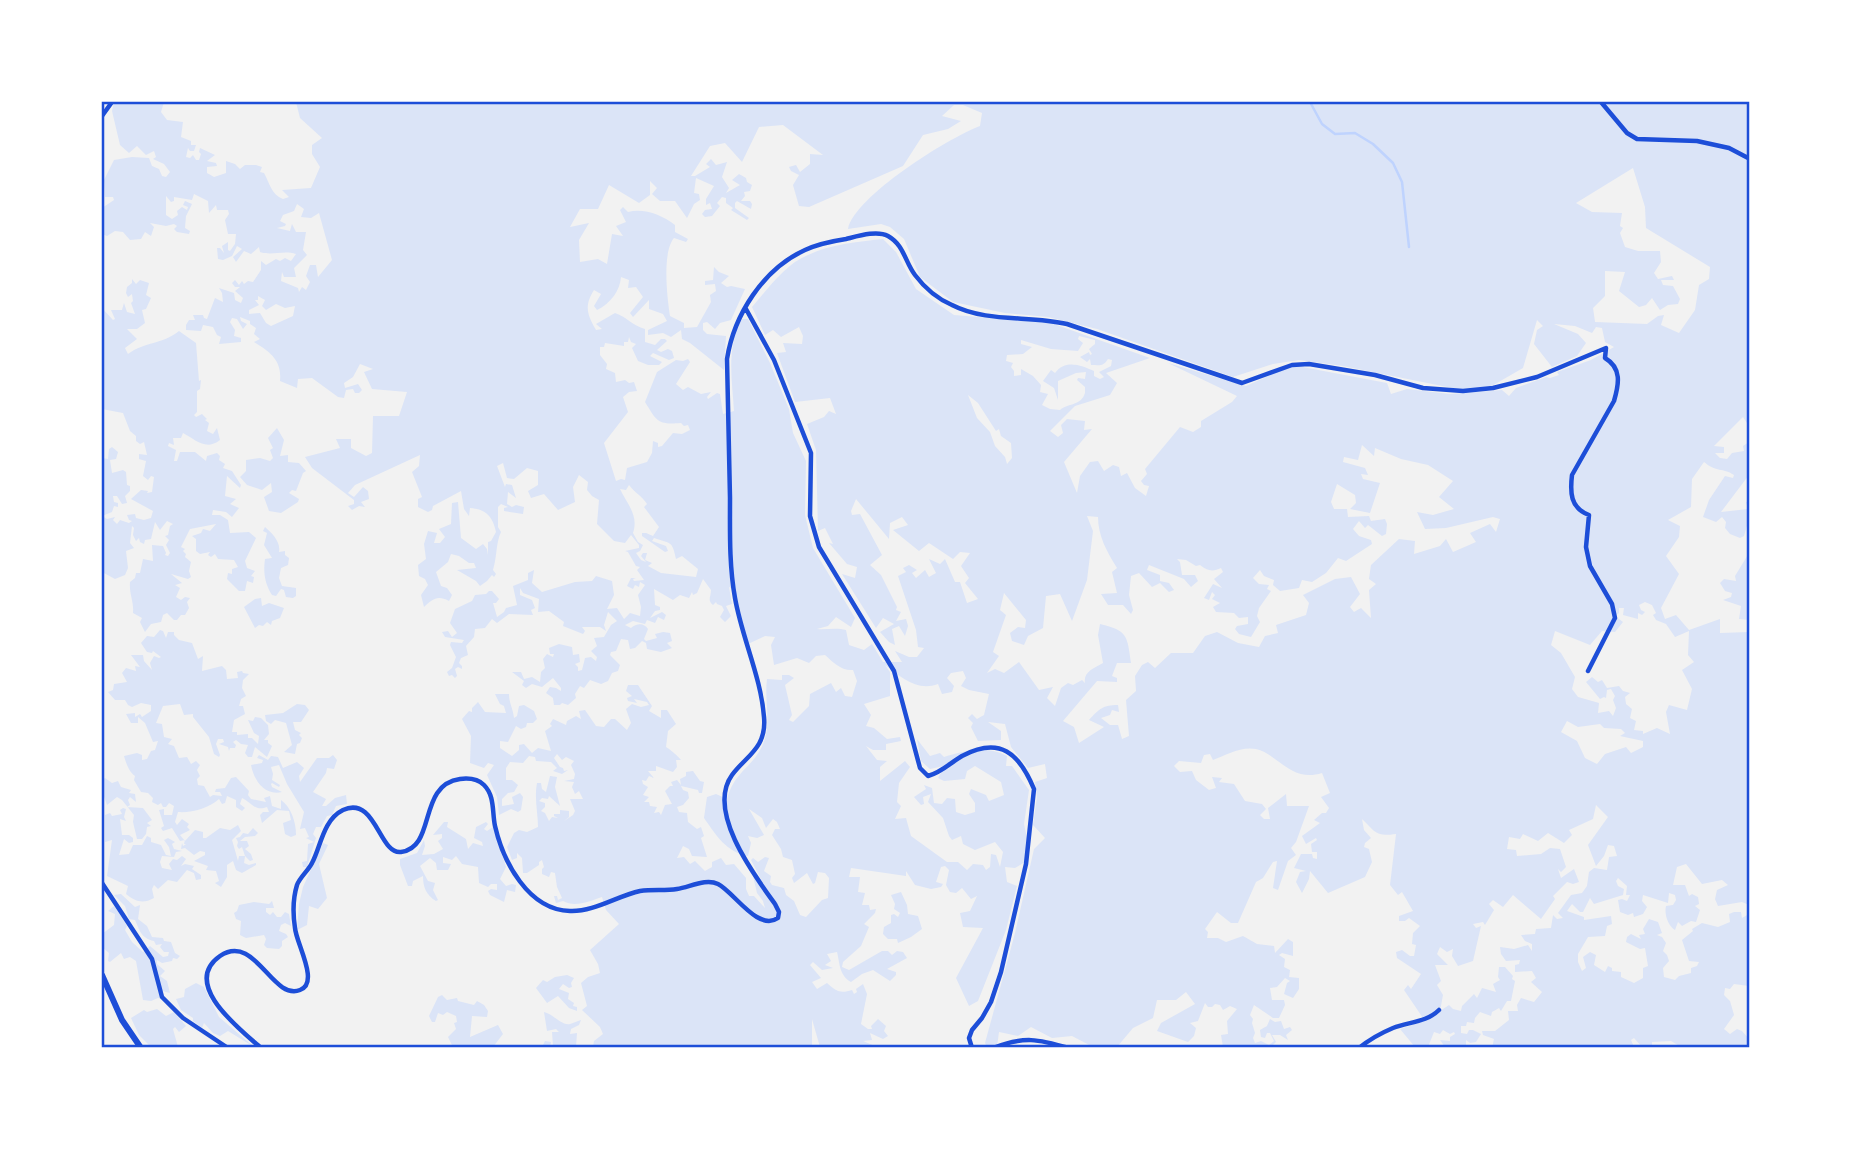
<svg xmlns="http://www.w3.org/2000/svg" width="1851" height="1149" font-family="'Crimson Pro',serif">
	<style>
		.green { fill: #dbe4f7; fill-rule: evenodd }
		.lines { fill: none; stroke-linecap: round; stroke-linejoin: round }
		.stream { stroke: #bfd3fe; stroke-width: 2.5 }
		.minor { stroke: #1d4ed8; stroke-width: 4.5 }
		.secondary { stroke: #1d4ed8; stroke-width: 6 }
		.neatline { fill: none; stroke: #1d4ed8; stroke-width: 2.5 }
	</style>
	<rect width="100%" height="100%" fill="#f2f2f2"/>
	<path class="green" d="M114,102H164L161,112L167,120L183,122L181,137L191,141V145H196L194,151H190L188,148L186,157L190,158L193,155L196,160H199L201,154L199,152L200,148L215,155L207,161L216,163L217,166L207,167V173L214,177L226,173V161L235,164L240,169L245,165H256L262,167L260,172L264,173C270,184 271,194 283,199L289,197L282,190L311,188L320,167L312,154V145L322,138L300,118L296,102H1749V426L1743,417L1714,446L1724,447V453H1715L1720,458L1727,459L1732,453L1744,451L1743,446L1749,442V475L1721,512L1748,509L1746,502L1749,501V519L1744,536L1740,538L1730,534L1725,528L1726,522L1722,517L1716,522L1703,517L1709,500L1725,476L1733,478L1734,475C1722,467 1717,473 1704,462L1692,479L1691,507L1668,520L1680,526L1679,537L1666,556L1679,574L1661,608L1665,619L1676,615L1689,630L1720,619V633L1749,632V905L1742,902L1718,906L1715,899L1717,890L1728,885L1722,880L1702,884L1686,864L1677,867L1673,885H1685L1689,896L1692,894L1698,897L1699,904L1695,906L1700,910L1696,922L1691,921L1682,926L1678,922L1675,930C1668,926 1664,914 1666,906L1673,905L1676,900L1675,895L1669,893L1668,903L1643,895L1642,901L1647,907L1643,914L1634,917L1633,913L1628,915L1620,912L1618,900L1622,899L1627,901L1630,895H1626L1627,886L1618,878L1616,881L1618,886L1624,889L1623,895L1594,904L1590,898L1583,912H1580L1572,904L1567,911L1584,917V920L1611,916L1612,924L1607,926L1605,936L1588,937L1578,954V962L1582,971L1586,968L1583,957L1590,952L1596,955L1594,965L1605,972L1608,966L1612,968V971L1621,972V977L1634,983L1643,978V968L1648,966L1645,948L1640,949L1626,942L1627,937L1631,934L1641,939L1639,935L1645,934L1643,929L1649,919L1658,922L1662,933L1657,935L1662,937L1666,943L1663,951L1667,955L1669,961L1663,968L1664,977L1675,980L1679,976L1691,973V968L1697,966L1699,962L1689,961L1682,940L1693,931L1692,929L1702,923L1718,927L1730,922L1729,914L1734,912H1741L1742,918L1749,914V986L1734,984L1730,989L1725,988L1724,995L1730,1001L1734,1015L1724,1029L1730,1034L1737,1029L1742,1031L1749,1039V1047H1681L1671,1041L1652,1042V1047H1642L1634,1038L1631,1040L1634,1047L1492,1048L1494,1039L1483,1035L1482,1031H1495L1509,1020L1508,1011H1518L1517,1005L1521,998L1534,1002L1542,992L1531,982L1536,978L1532,971L1515,972V965L1519,964L1520,960L1506,961L1501,954L1500,947L1514,949L1528,945L1532,951V944L1525,941L1521,935L1535,934L1536,929L1551,928L1553,915L1557,919L1563,918L1558,913L1571,895L1582,893L1587,886L1589,872L1594,868L1607,870L1609,857L1617,856L1614,846L1608,845L1604,856L1596,866L1588,845L1608,817L1596,805L1593,819L1569,830L1572,835L1564,843L1548,833L1538,841L1523,834L1520,839L1509,837L1507,849L1516,850L1517,856L1541,854L1550,848L1560,849L1566,867L1561,872L1558,869L1561,878L1574,869L1579,882L1573,884L1567,882L1553,896L1555,899L1541,919L1513,895L1503,907L1493,900L1489,904L1494,910L1485,925L1483,922L1473,924L1476,928L1481,926L1473,961L1458,966L1452,956L1453,949L1447,952L1440,947L1437,954L1448,965H1435L1441,981L1437,985L1443,995L1440,1011L1449,1005L1453,1009L1461,1011L1462,1006L1474,994L1477,998L1482,988L1496,992L1493,984L1500,980L1498,977L1499,967H1505L1513,976L1512,979L1515,981L1511,1001H1507L1501,1011L1499,1008L1492,1012L1491,1016L1480,1012L1475,1018L1474,1023L1467,1022L1466,1026H1461V1033L1467,1034L1469,1030H1473L1481,1034L1476,1042L1470,1043L1466,1040V1047H1445L1440,1040L1450,1041V1037L1455,1034L1454,1032L1450,1034L1443,1030L1440,1034L1434,1032L1428,1047H1415L1400,1029L1425,1021L1404,990L1408,985L1411,989L1421,974L1397,958L1396,952L1402,950L1410,956H1414L1416,945L1412,944L1413,933L1420,926L1409,918L1405,921H1399V916L1413,911L1402,892L1398,895L1390,885L1396,834C1375,837 1376,832 1362,819L1364,830L1371,838L1365,843L1364,847L1369,849L1372,862L1365,877L1328,893L1310,871L1309,879L1302,893L1296,882L1300,872L1306,871L1294,868L1301,854H1312L1313,858L1317,859V852H1312L1311,844L1317,840L1316,838L1306,844L1302,836L1320,823L1314,820L1322,813H1326L1329,808L1321,797L1330,793L1322,773C1291,783 1278,754 1256,749C1241,746 1226,755 1213,760L1210,754L1204,755L1201,763L1179,761L1174,766L1180,772L1192,771L1196,780L1209,790L1216,788L1212,777L1222,778L1219,782L1234,784L1245,801L1262,804L1266,809L1260,815L1264,819H1270L1268,808L1286,794L1287,806H1309L1296,842L1291,848L1296,855L1288,861L1278,890L1273,888L1277,861L1273,862L1263,878L1256,882L1238,923H1231L1217,912L1205,929L1208,932L1207,938H1218L1226,942L1243,936L1257,944L1274,946L1275,953L1288,939L1293,942V956L1282,953L1279,955L1285,959L1284,967L1290,970L1289,977L1299,978V989L1293,998L1284,994L1287,983L1290,981L1285,978L1277,987L1270,988L1272,1000H1284L1285,1005L1279,1018H1273L1254,1005L1250,1015L1253,1019L1252,1023L1255,1033L1253,1038L1255,1043L1261,1041L1269,1045L1274,1041L1270,1033H1267L1265,1038L1261,1037L1260,1030L1267,1026L1270,1019L1275,1022L1281,1021L1284,1029L1290,1027L1292,1030L1286,1035L1288,1040L1280,1035H1272L1276,1042L1272,1046L1275,1047H1223L1221,1035L1228,1034L1227,1021L1237,1009L1230,1006L1223,1010L1220,1005L1215,1004L1212,1007H1208L1205,1003L1198,1021L1190,1023L1196,1028L1194,1036L1188,1042L1157,1031L1161,1023L1195,1004L1186,992L1176,1000H1157L1153,1018L1133,1028L1117,1047H1093L1072,1036L1052,1038L1031,1027L1018,1036L999,1032L997,1047H987L985,1043L1015,933L1034,849L1045,838L1033,825L1037,797L1035,782L1047,778L1045,764L1028,768L1011,747L1005,724L988,722L1001,731V740L978,741L971,727L973,723L968,718L972,714L977,719L984,715L989,694L969,690L961,686L966,678L963,671L951,673L947,678L954,686L952,692L942,694L938,684C917,692 901,677 885,665L890,672V696L864,704L871,715L866,726L874,728L887,739L900,737L901,741L886,744V750H873L866,746L877,760L887,761L880,767V781L905,761L910,767L899,783L897,802L901,806L895,819L906,818L911,836L947,862H958L967,870L973,864L983,865L986,870L990,867L991,854L996,855L1000,867L1003,852L995,842L975,850L963,844L961,836L952,840L949,836L943,818L928,802L931,794L923,797L924,804L921,805L914,797L926,789L924,785L932,788L934,803L942,804L947,798L955,799L956,812L965,815L975,812V803L969,794L971,789L986,795L989,801L1004,795L1001,782L975,766L967,771L965,779L944,781L938,778L944,766L930,769L921,761L917,739L930,756L940,753L944,757C965,751 986,745 1007,756L1006,766H1012L1029,790L1024,824L1027,838L1025,862L1015,868L1005,867L1007,882L1017,886L1006,930L978,1001L969,1006L956,978L983,928L963,927L960,913L970,911L977,896L971,899L962,888L956,893L950,892L946,885L949,870L945,866L941,867L936,882L943,884L941,887L931,889L915,885L906,871V876L851,868L849,877H860L858,892L865,893L862,905H869L870,910L876,909L875,913L864,924L869,927L861,946L843,962L842,967L849,970L882,951H888L892,955L897,951L903,952L907,958L887,969L896,972V975L890,981L873,970L862,974L851,982C839,975 840,964 837,952L827,954L831,961L825,965L833,968L822,970L813,962L810,965L821,978L812,982L817,989L827,983C836,991 840,994 852,990L854,994L857,992L856,989L863,984L867,994L861,1024L868,1029H872L871,1026L878,1019L886,1026L884,1031L888,1036L883,1039L870,1033L872,1040L863,1041L877,1047H820L812,1019V1047L594,1048L591,1046L593,1047L594,1041L603,1034L600,1027L582,1010L587,1006L581,983L588,977L600,973L598,964L590,950L619,924L606,910L602,897C590,901 575,908 563,901L556,903L554,896H557L558,900L562,898L557,887L555,873L551,872L549,877L542,874V869L544,867L542,860L539,862V865L527,873H523L522,858L517,853V858L512,860L507,847L514,833L519,830L527,832L538,827C538,813 534,798 537,783H541L542,789L546,792L550,776L557,777L555,787L560,806L549,796L548,799L542,798L539,801L545,803V807L541,811L545,813L549,821L552,817L558,818L554,816V814H560V810L569,811V817L564,821L573,815L575,811L570,799H583L579,791L575,794L572,787L574,782L564,781L574,779L575,774L571,765L574,761L566,757L562,760L557,754L554,758L560,767L563,768L564,771L568,770L562,774L553,771L557,768L551,762L536,761L535,757L529,756L523,763L510,762L506,768V780H512L518,785L514,792L508,793L502,799V806L514,804L512,797L520,793L523,797L521,810L518,812L511,809L499,815L497,797L487,775L494,765L488,763L484,768L470,763L471,736L462,719L469,711L472,712V708L478,702L485,712L506,713L504,706L500,704L495,694H509C509,703 513,708 514,718L517,716L519,706L524,705L534,711L537,719L533,723H527L526,727L521,729L516,726L508,742L500,741V748L512,756L519,750V745L524,744L532,753L538,748L551,751L545,731L552,726L550,724L553,719L566,725L567,721L576,716L581,719L579,711L585,710L596,726L604,727L611,719H615L627,730L631,723L626,709L632,704L641,707L649,705L647,702L634,699L637,703L628,701L627,698L632,696L626,691L628,685H638L652,706L649,711L661,718V710H667L676,724L668,731L666,747C671,750 678,756 681,760H676L677,767L673,772L656,766V771H648L654,778L649,776L646,781L642,780L643,784L648,787L643,795L649,797L644,802H649L650,806L657,807L654,813L659,812L661,815L665,805L672,804L665,791L670,786H673L671,782L677,780L681,785L680,779L686,776V772L693,771L700,781L704,782L702,793H699L698,790L681,786L683,790L688,792L689,798L683,805L677,807L679,812L687,813L688,822L697,829L701,827L704,836L701,838L707,857L692,856L689,849L683,846L677,858L684,857L690,864L695,861L705,871L712,867V862L721,858L726,865L734,864L746,878V889L749,896H754L765,908L763,901L757,893L753,876L764,885L751,860L753,858L758,862L765,857L769,858L764,871L771,876L770,882L772,885L784,888L786,895L794,901L800,915L806,917L822,900L828,898L829,878L825,873L818,872L815,883L813,884L807,873L794,883L792,878L795,874L792,860L783,857L781,849L772,835L775,829H780L777,822L773,819L766,828L762,818L749,809L764,835L757,838L748,836L751,843L748,856C726,852 716,835 704,818L707,797L716,794L727,799C735,770 753,768 763,744C772,723 764,702 767,679L782,680V675H789L794,678L785,685L792,715L789,720L793,722L809,706L810,694L831,683L836,692L841,688L845,696L852,697L857,681L853,670C841,671 833,662 825,655L816,656L809,663L797,658L774,665L771,645L775,637L765,636L748,644L735,590L729,587L732,604L726,606L731,616L725,622L720,617L724,610L722,606L717,604L716,602L713,605C707,600 711,597 711,590L703,579L697,593L693,595L692,592L689,598L680,595L673,600L654,589L655,605L660,607V610L655,611L650,618L662,612L666,615L664,620L658,617L655,623L647,620L645,624L633,621L625,625L631,628C637,623 644,623 648,629L644,639L646,641L657,638L655,634L663,632L670,633L672,641L667,643L672,648L661,652L647,649L646,643L642,641L635,648L630,649L628,640L621,639L616,651L611,652L610,655L620,665L618,671L612,673L608,681L601,684L590,680L584,688L580,686L575,694L576,698L568,705L562,703L560,705H554L553,698L546,693L550,687L556,688L561,691V688L553,678L542,687L532,684L526,688L522,685L524,681L512,672H521L524,679L532,677L540,682L541,672L545,668L543,659L547,654L553,657L554,654H550L549,648L559,644L572,647L573,655L579,654L580,662L575,664L578,667V671L582,670L585,658L591,657L596,661L597,657L591,651L597,646L594,638L604,637L611,625L617,621L608,612L604,625L606,631L600,627H582L585,631L583,634L563,626L564,622L549,611L538,612L539,599L523,593L520,588V595L532,600L535,608L531,610L533,615L509,614L497,623L492,619L485,628L475,629L474,637L466,646L468,655L461,658L459,663L462,666V669L458,667L455,669L457,676L455,678L452,675L449,676L447,672L452,668L456,657L450,645L451,642L462,643L464,640L445,637L442,632L448,631L452,637L457,633L450,623L455,609L472,601L475,595L486,594L489,591H492L499,599L496,603H493L497,617L504,612L506,608L517,605L513,586L528,580V573L534,570L532,583L542,592L575,582L592,581L596,576L612,581L614,595L607,609L617,608L624,619L630,613L640,616L641,607L638,595L645,585L640,582L639,587L635,585L633,589L627,586L631,578H636L633,579L634,581L644,580L637,570L640,567L636,566L628,552L625,551L639,548V545L631,535L625,543L614,541L597,524L599,500L592,496L587,490L588,482L579,475L573,487L575,502L558,510L544,494L531,498L528,491L538,485V471L527,468L514,479L507,478L503,463L497,466L505,487L506,484L512,485L516,498L508,492L507,504L512,507L516,505L524,507L523,514L504,511V508L508,507L501,504L498,507V527L501,532C496,542 497,557 493,570L496,574L494,577L492,575L487,581L480,586L476,581L457,570L476,568L474,563H469L459,556L451,554L448,562L436,572L441,586L447,588L452,595L449,601C437,595 433,599 424,607L421,595L428,585L425,579L419,576L418,565L426,559L424,544L428,531L437,533L434,543H440L445,537L439,529L451,524L452,503L458,502L461,538L476,549L483,544L487,549L488,555V542L491,541L496,532C493,517 486,509 470,508L469,516L464,509L461,491L433,506L432,510L428,512L418,507V499L422,497L412,472L419,466L420,455L355,485L348,493L354,497L363,487L368,491L369,499L361,502L365,507L359,506L352,510L348,506L354,504V500L312,468L305,457L340,448L336,439H351V448L366,456L372,453L373,416H399L407,392L372,389L364,372L373,369L360,364L353,377L344,383L345,388L358,384L362,390L359,393H355L353,389L346,390L344,398L338,397L312,378L298,379L297,388L280,381C282,360 270,352 254,342L260,339L254,334L256,328L250,324V321L240,317L241,321L247,324L243,329L237,319L232,318L230,322L235,330L234,336L241,338V342L219,344L221,337L217,335L213,327L203,325L201,331L186,330V325L189,320H195L193,315H203L204,318L207,319L215,298L223,302L222,293L219,288L234,293L235,300L241,303L243,298L235,291L240,287H235L232,283L235,280L239,285L242,281L244,284L248,281L253,282L261,270V261L266,265L276,259L280,261L285,258L291,261L296,254C283,250 272,256 260,252L259,247L251,254L244,251L236,262L233,257L242,249L237,246L232,256L223,260L218,259L217,248H220L224,253L222,246L228,242V250L230,251L235,244L236,234H228L225,220L229,214L228,210H217L216,205L209,213L208,201L194,194L192,200L174,197V201L171,202L166,196V215L172,219L178,215L177,211L182,207L187,210L188,207L183,205L185,201L192,204L186,216L185,228L190,231L189,234L177,232L174,229L177,226L174,224L166,226L150,223L154,227L151,236L145,232L141,239L130,240L123,232L115,231L107,236L102,234V208L114,200L113,197H105L104,180L114,160L132,157L149,158L152,166L159,169L162,176L166,177L170,172L164,164L153,159L156,157L154,151L146,155L137,146L129,153L120,145L112,111ZM954,105H963L982,113L980,126C948,138 855,196 848,229L881,224L890,227L904,239L920,277L953,302L1005,313L1048,317L1097,329L1233,377L1273,364L1299,360L1343,366L1462,390L1490,387L1523,368L1537,320L1543,326L1537,330L1534,344L1552,367L1577,356L1586,343L1578,334L1554,324L1575,326L1592,333L1596,327L1602,328L1605,342L1614,347L1591,360L1557,372L1559,375L1550,378L1546,377L1516,388L1509,396L1502,390L1450,394L1407,389L1391,394L1387,383L1292,365L1246,386L1168,363L1237,396L1232,402L1201,421V427L1193,432L1180,427L1145,469L1147,474L1141,481L1144,485L1149,486L1146,496L1135,488L1127,473L1121,476L1119,467L1113,465L1104,471L1098,461L1090,462L1080,476L1077,493L1064,462L1092,429L1084,430L1085,421L1067,419L1061,425L1063,433L1058,437L1050,431L1075,406L1110,395L1117,383L1106,373L1150,358L1051,323L954,315L916,289L896,252L883,239C857,242 831,244 808,255C785,264 768,289 752,307L765,335L773,330L781,337L799,327L803,336L802,344L783,343L786,352L777,353L795,402L830,398L836,414L829,411L824,417L807,424L816,450L818,531L825,528L833,544L829,543L847,564L857,567L855,578L842,574L876,628L883,618L894,624L880,632L889,642L895,645L892,629L899,626L905,636L908,626L906,619L896,621L901,612L896,610L897,607L881,575L870,565L882,555L860,514L852,515L851,511L856,499L889,539L890,523L902,517L908,525L893,530L919,551L929,543L953,559L960,552L970,553L961,566L969,578L965,583L978,599L967,603L960,582H955L945,559L940,564L929,559L936,573L929,577L925,570L916,578L912,573L917,570L909,565L903,568L906,572L898,576L916,630L918,647L924,648L917,657H909L895,651L902,662H883L872,644L864,650L849,645L846,630C836,627 827,630 817,629L828,626L836,617L851,627L855,618L813,548L805,515L806,461L793,433L789,409L770,363L748,319H742C726,348 732,379 734,411L723,414L720,394L717,393L708,399L707,397L711,392L701,394L688,387L683,390L676,384L690,362L688,359L683,361L676,360L657,372L645,402C657,421 657,425 681,423L684,426L688,425L690,430L682,434L673,433L662,446L658,447V443L653,441L652,453L647,462L627,468L625,480L621,479L616,481L604,443L628,412L623,397L629,392L637,391L634,382L629,383L625,380L616,382L615,373L606,369L607,364L600,355V347H604L605,343L624,346V342H628L629,337L631,342L636,344L632,348L638,361L648,365H659L662,362L650,356L653,353L669,360L674,358L672,351L668,349L661,352L657,350L667,341L665,339H661L655,345L645,342V329C633,326 627,317 615,313L596,324L602,329L596,330C587,314 584,306 594,290L601,294L594,306L597,310C610,304 620,291 621,277L629,280L628,288L636,287L643,297L630,313L633,317L649,300V309L663,314L667,321L648,330V335L663,333L671,337L681,330L682,339L690,343L724,370L726,336L707,334L703,330V323L707,322L715,329L720,323L731,320L745,289L731,286L727,287L721,283L729,276L719,272L714,267L713,280L705,281V285L715,284L716,291L710,295L711,302L697,327L684,328V323L670,316C667,297 662,252 674,238L686,242L688,239L675,232V225C662,215 644,208 628,212L623,207L620,210L626,222L616,226L623,236L612,234L607,264L598,259L580,262L579,240L589,223L570,227L580,209H598L609,185L639,203L650,195V181L657,188L652,194L660,201H675L687,218L694,204L700,200L699,194L694,193L696,178L714,186L706,199V205L710,203L712,209L705,210L702,214L705,217L712,216L720,206L717,203L722,197L726,198V203L733,208L731,210L747,220L749,218L735,208V203L737,201L751,209L752,204L750,201H741L745,196L744,192L750,191L752,185L747,182L746,178L739,174L732,180L740,185L726,193L729,188L722,177L727,162L716,165L711,159L706,164L710,167L695,176H691L710,146L725,143L742,162L759,127L783,125L823,155L810,154V164L800,172L796,165L789,167L791,171L799,175L793,185L799,206L809,207L903,166L923,135L948,129L961,121L942,116ZM1633,168L1645,207L1646,228L1710,267L1709,279L1699,285L1695,310L1679,333L1661,325L1664,315L1658,316L1647,324L1595,322L1593,308L1605,296V271L1625,272L1619,291L1639,307L1646,305L1652,298L1660,310L1668,305L1678,304L1680,299L1673,286L1663,285L1661,280H1674L1672,276L1658,279L1654,273L1661,262L1660,251H1638L1625,247L1620,233L1623,228L1620,226L1622,213L1592,212L1576,203ZM297,204L304,209L301,217L311,218L319,213L332,260L318,277L316,265H310L306,276L310,282L306,290L302,287L299,292L298,288L281,281L282,272L284,277H296L294,268L307,255L303,250L306,232H296L292,224L290,231L277,228L285,226L286,224L280,221L283,215L294,211ZM258,296L265,300L262,306L266,310L276,304L285,308L295,306L293,316L271,326L266,323L260,313L249,314V310L259,305L255,300H258ZM1079,336L1095,340V344L1089,349L1092,354L1090,355L1089,352L1080,357L1087,362L1090,359L1091,365C1100,365 1103,367 1108,359L1112,360L1111,366L1099,372L1104,377L1100,379L1094,376V371C1081,365 1065,359 1055,373L1051,370L1043,381L1054,388L1058,400V381L1076,373L1086,372L1085,379L1078,378L1077,380L1085,387V393C1081,406 1068,403 1060,410L1050,409L1042,405L1048,394L1040,392L1041,385L1033,376L1021,369V375L1014,376V371L1011,367L1013,363L1006,361L1007,355L1023,354L1032,347L1021,344V340L1051,349L1078,351L1083,343L1078,339ZM968,395L978,403L996,431L999,429L1001,436L1011,443L1012,458L1007,464L1005,457L995,446L990,432L977,418ZM1362,445L1374,456L1375,448L1401,459L1428,465L1453,481L1439,497L1454,509L1433,515L1417,512L1425,529L1446,528L1493,517L1500,519L1496,532L1490,524L1470,533L1476,542L1453,552L1446,539L1440,546L1414,554L1415,541L1399,539L1371,565L1369,579L1376,584L1369,590L1371,618L1361,608L1354,612L1350,607L1360,594L1351,577L1335,579L1303,595L1309,603L1306,615L1276,625L1278,633L1265,636L1259,647L1238,643L1217,632L1205,636L1193,653H1171L1155,668L1148,662L1142,665L1135,676L1136,691L1126,700L1129,736L1122,739L1118,725H1110L1101,718L1110,715L1112,710L1119,712L1118,705C1103,705 1099,709 1089,720L1104,727L1079,743L1074,727L1063,721L1097,681L1117,682V678L1112,676L1117,663H1131C1127,635 1128,631 1100,624L1098,635L1103,663C1094,668 1083,672 1085,683L1082,680L1073,685L1068,683L1061,688L1055,706L1047,698L1053,687L1039,690L1019,662L1004,673L995,669L987,673L999,656L993,652L1006,615L1000,610L1004,593L1026,620L1025,628L1018,627L1010,633L1012,641L1024,645L1028,636L1043,628L1046,596L1060,594L1072,621L1087,580L1093,531L1087,516L1098,517C1098,536 1107,552 1117,568L1112,572L1117,593L1101,594L1108,605H1123L1131,614L1133,610L1129,595L1131,576L1139,573L1152,587L1160,583L1169,592L1174,590L1169,583L1160,581V575L1147,570L1149,565L1184,579L1191,587L1198,581L1195,575H1182L1180,562L1177,559L1186,560L1196,566L1200,565C1207,571 1213,572 1221,568L1223,572L1214,579L1222,588L1213,584L1204,598L1209,600L1212,592L1215,595L1212,599L1220,603L1213,607L1216,612L1234,613L1239,618L1248,617V624L1237,626L1235,629L1239,634L1251,637L1260,622L1257,616L1259,608L1271,591L1267,589L1269,585L1259,584L1253,578L1260,570L1264,576L1274,580L1273,585L1280,591L1299,588L1302,580L1312,582L1326,573L1338,558L1346,561L1372,544L1371,540L1359,536L1353,529L1359,521L1365,528L1368,525L1382,536L1386,534L1387,524L1385,519L1371,521L1369,516L1348,517L1347,509H1334L1331,502L1337,484L1355,495L1356,503L1350,509L1370,513L1380,483L1363,479L1361,474L1368,475L1365,468L1343,462L1344,457L1358,460ZM629,485C635,493 642,496 647,504L644,507L659,527L653,536L646,533H642V536L665,552L668,551L666,546L652,541L654,538C671,544 672,540 676,559L682,556L698,569L696,577L661,573L648,566L652,563L645,560L647,553H643L641,556L646,562L641,560L636,553L640,551L643,545L638,542L633,533C639,515 627,504 620,489L626,490ZM1645,602L1652,605L1656,613L1653,615L1656,620L1666,624L1675,637L1689,631L1688,655L1694,662L1682,670L1692,689L1687,710L1669,705L1666,712L1670,734L1657,728L1643,734V731L1634,730L1636,721L1630,718L1632,709L1626,704L1625,697L1630,693L1623,691L1619,686L1607,688L1602,680L1598,682L1592,677L1586,682L1600,699L1604,697L1606,698L1607,690L1611,689L1615,696L1613,700L1616,708L1613,716L1609,711L1598,713L1599,703L1578,697L1572,689L1575,677L1561,653L1551,645L1555,631L1590,645L1602,631L1615,632L1623,622L1615,616L1619,613V608H1624L1623,615L1638,619V613L1642,615L1645,612L1641,610L1639,605ZM1567,721L1578,727L1600,724L1604,728L1621,729L1625,733L1620,736L1643,741V747L1631,753L1626,747L1605,754L1597,764L1585,758L1577,741L1561,732Z
		M132,279L136,284L140,280L149,283L146,295L151,298L146,309L142,310L145,323L137,329H127L137,339L125,348L128,354C146,341 161,345 179,331L196,343L199,381L201,380L200,389L197,391V412L194,415L196,417L202,414L207,419L205,420L209,423L207,431L213,434L217,428L220,440C206,451 196,440 183,433L181,438H173L174,445L169,443L168,446L176,450L174,461H177L180,452H195L206,461L207,456L217,453L220,456L219,460L225,464L223,468L232,471L241,485L240,488L227,476L225,496L236,499L230,504L239,508L232,517L226,512L213,510L212,515H220L228,520L230,533L249,532L256,538L245,561L247,568L255,571L251,576L254,577L253,583L247,581L245,591H239L227,579L228,573L232,574V569L238,567L234,560L218,559L215,554L211,557L208,555L210,552L200,554L196,551V539L192,536L201,533L203,529L210,531L216,524L190,529L181,547L185,549L183,551L186,554L185,557L191,562L189,571L191,577L188,579L171,574L182,583L175,585L180,588L176,597L181,600L185,597L190,598L187,602L189,608L185,615H181L177,620H174L167,613L163,615L161,622L151,624L145,632L140,622L142,618L133,613C134,601 129,594 130,582L135,578L136,573H140L143,559L153,561L152,545L163,546L166,553L165,555L168,556L170,553L166,545L169,540L165,536L168,535L170,526L173,524L167,521L160,530L155,522L151,539L145,540L144,544L140,542L139,538L136,541L133,535L134,528L132,526L130,543L134,548L126,551L128,568L125,575L115,579L102,572V458L108,459L109,449L112,447L118,452L116,459L110,460L112,473L123,470L126,472L127,485L130,486V491L125,496L127,503L122,504L117,496H113L114,502L118,503V507L114,506L112,512L102,516L107,519L115,517L113,520L117,524L120,520L129,523L132,521L129,520L127,515L135,514L136,518L144,520L151,518L153,511L131,499L141,490L148,491L147,493L152,492L154,477L151,476L148,480L143,476L146,461L139,459V454L147,455L144,442L140,444L136,441V436L130,431L123,413L102,409V308L113,320L115,319L111,310H122L124,303L127,312L135,314L131,303L133,301L132,294L128,297L126,293L127,287L132,283Z
		M277,428L284,440L280,456L288,455V462L299,463L306,471L303,473L296,491L292,490L289,493L299,499L298,502L281,513L269,511L264,497L272,492L271,483L262,490L247,485L240,477L246,471V460L260,458L270,461L273,458L270,450L273,448L268,438Z
		M265,527C272,533 281,542 279,552L285,551V555L289,558L288,565L281,568L279,578L282,586L296,588V596L293,598L286,597L284,590L281,589L276,596L272,595C265,584 263,573 265,559L272,558L264,545L267,533L263,531Z
		M1749,553V620L1739,619L1741,606L1723,600L1731,597L1732,593L1725,591L1720,583L1724,579L1736,581L1735,576Z
		M261,598L262,606L269,603L284,608L280,618L272,621L271,625L267,622L263,626L259,625L255,628L244,607L255,599Z
		M160,630L163,631L166,638L168,632H174V635L179,640L192,643L198,659L203,656L202,671L222,666L226,670L227,679L238,678L237,672L242,671L243,673L249,674L243,680L242,688L246,696L241,699L239,706H243L245,714L234,720L232,732H237V735L248,734V738H252L258,744L259,736L254,733L248,720L253,721L255,717L261,718L268,725L269,734L264,740H268V743L272,746L267,757L255,747L252,757H248L245,753L248,745L241,744L236,740L233,742L236,745L235,748H230L229,751L228,747L219,744L224,742L223,739H218L216,744L220,755L219,757L214,754L209,737L193,717V714L184,715L180,704L163,706L156,723L162,724L164,737L172,739L168,744L174,746L179,758L187,757L191,764L196,761L200,765L197,770L200,776L197,779L198,785L204,786L210,797L213,795L222,796L220,792H215L216,789L225,788L231,778L236,777L249,791L248,795L251,799L266,802L264,798L270,796L272,806L281,809V800C291,807 296,822 296,835L291,837L285,834L283,823L291,820L289,811L277,810L262,823L260,815L263,812H269L267,807C255,812 251,802 242,798L240,804L245,808L242,811L236,807V800L227,796L225,803L222,804L219,799C209,808 192,813 178,812L175,822L177,825L182,819L189,824L187,827L190,830L180,835L185,841L195,830L203,832V838H206L220,828L230,830L238,825L241,831L232,840L238,861L239,856H245L242,847L239,849L237,846L238,842L236,838L240,837L243,833L248,834L253,828L258,833L255,836L245,837L240,841H247L249,846L245,849L251,854L253,860L250,861L245,856L244,863L249,865L256,863V865L242,873L236,870L233,861L227,865V877L221,887L215,883L219,881L216,871L206,870L208,866L194,861L205,855V852L200,851L194,855L185,848L181,849L182,843L183,846L186,844H184L185,840L180,841L172,828L163,831L161,828L164,826L159,810L164,809V815H172L174,806L169,803L166,807H163L161,803L158,805L152,802L153,798L148,793L141,792L134,780L135,776C129,772 126,763 124,756L137,753L142,755V760L147,759L151,751L155,750L158,741L153,742L145,723L138,717V723H131L126,714L135,713V717L140,714L142,717L151,711V705L141,703L132,707L128,705L125,700H115L108,692L113,690L114,684L127,682L122,673L126,668L136,671L135,666L140,667L131,655H143L144,661L152,670L150,663L154,656L159,658L161,657L153,651L152,653L147,652L141,643L147,636L154,637Z
		M297,704L305,705L309,710L301,722H293L295,730L301,733L299,735L302,738L300,743L297,744L295,754L284,752L292,745L286,723L275,720L271,724L266,721L265,715L283,713Z
		M259,755L268,760L271,756L278,757L283,768L297,762L304,768L299,776L300,782L317,758H329L333,755L337,760L334,769L327,768L326,773L313,792L326,799L322,806H326L335,798L346,795L347,804L336,806L332,815L327,816L321,827H316L313,834L316,838L307,867H303L302,862L307,861L308,844L314,842L306,838L309,837L305,828L300,829L304,812L287,784L279,765L271,767L273,774L272,780L280,785L279,787L272,783L271,784L272,787L282,792C265,796 254,781 251,765L262,763L263,760L257,758Z
		M105,778L112,783L118,781L121,787L131,790L129,793L135,794L136,802L130,797L128,800L130,805L127,807L143,808L152,820L147,823L151,826L147,827L146,834L142,839H137L133,822L134,815L122,800L117,797L107,805L102,791V780Z
		M123,808L126,809L124,817L126,821L120,819L122,835H129L133,838V842L129,843L124,839L119,855L129,854L133,845H142L147,836L151,838V842L161,845L166,855L171,856L169,847L164,840L168,838L175,842L172,844L174,849L182,851L176,852L174,857L162,856L160,862L162,868L172,870L169,864L173,859L177,860L182,856L186,859L181,866L185,864L194,866L192,869L201,875V879L196,880L194,873L187,870L177,882L168,880L158,889L154,885L152,889L154,898C143,904 136,902 126,894L128,886L107,876L112,840L105,842V815L110,813L112,816L122,814L120,810Z
		M444,822H448L447,827L466,839L468,849L473,843L483,846L482,842L474,838L476,827L486,822L488,824L484,829L487,831L493,827L506,867L500,879L506,886L512,884L516,885L515,892L507,890L504,902L490,895L488,891L491,889L497,890V884H491L488,887L479,883L478,867L462,864L456,856L452,860L443,857V863L451,864L448,870H437L436,863L430,858L420,866L428,881L435,883L433,890L438,900L436,901C426,895 423,887 423,876L413,881L412,886H408L400,865V859L417,853L424,840L425,846L422,855L434,854L443,849L438,841L442,838V834L433,835Z
		M323,843L328,845L319,864L327,898L318,909L309,906L307,925L297,930L299,904L303,887Z
		M901,892L907,905L908,914L918,916L922,929L911,937L898,943L897,939H888L883,934L884,927L891,923V915L894,914L898,917L900,913L894,909L895,904L891,895Z
		M121,894L135,907L140,905L138,919L147,926L152,937L163,938L164,941L171,942L175,953L180,956L177,959L173,958L172,961L162,963L157,960V964L165,971L160,976L167,981L170,993L162,991L161,999L158,998L151,1001L143,1000L136,961L130,957L124,959L121,953L110,962L108,961L109,953L102,947V934L114,925L115,914L108,911L114,906C119,913 124,920 127,926L125,930L132,942L143,952L150,946L163,957L168,956L169,952H164L160,947L162,944L156,945L154,941C141,938 140,931 135,920L129,919L125,906L114,895Z
		M272,901L274,908H266V912L270,915L273,912L277,917H281L285,912L289,914L291,926L285,923L281,925L279,931L286,934L288,937L282,941V946L279,949L267,948L264,945L266,939L264,935L246,938L240,935L241,921L236,919L234,913L237,911L239,905L254,902L269,904Z
		M567,975L574,978L571,983L572,987L569,988L563,984L559,989L569,993L568,999L574,1003L573,1006L577,1007V1011L569,1008L558,996L547,1003L536,988L543,980L547,982L555,977Z
		M196,983L204,987L219,1017L254,1047L228,1031L220,1036L213,1033L204,1023L202,1028L193,1021V1018L181,1010L176,999L184,997L185,989Z
		M442,995L447,1000L457,998L458,1001L474,1005L477,1001L484,1005L488,1011L487,1017L472,1016L470,1037L498,1025L503,1034L493,1047H453L448,1037L456,1029L454,1023L457,1022L456,1016L447,1012L443,1015L438,1013L435,1022H432L429,1016L438,997Z
		M157,1009L166,1016L174,1012L186,1026L179,1032L175,1027L173,1029L178,1047H151L139,1035L131,1018L144,1010L147,1012Z
		M544,1012C553,1014 562,1026 570,1024C574,1023 577,1021 581,1020L579,1025L571,1029L570,1034L577,1033L576,1047H542L545,1041L551,1042L550,1047L553,1046L552,1032H559L556,1029L547,1031Z"/>
	<g class="lines">
		<path class="stream" d="M1310,102L1322,124L1335,134L1355,133L1373,144L1393,163L1402,182L1409,247"/>
		<path class="minor" d="M1601,102L1627,133L1637,139L1697,141L1729,148L1750,159
			M102,116L112,102
			M746,309L774,360L811,453L810,516L819,547L894,671L920,768L928,776C942,772 950,763 962,756C1000,736 1019,753 1034,789L1026,864L1001,972L991,1002L982,1018L972,1030L969,1038L972,1048
			M102,883L152,959L162,997L183,1018L228,1048
			M261,1048C241,1030 180,984 220,956C255,932 272,1001 300,990C320,983 296,943 295,928C293,915 293,898 297,885C300,877 308,871 312,863C321,846 323,820 343,810C376,795 379,855 401,852C437,847 417,785 460,779C468,778 478,779 484,785C495,796 492,812 495,826C503,861 528,910 570,911C594,912 617,896 640,891C653,889 665,891 677,889C690,887 706,878 718,884C734,892 758,932 778,918L779,912L775,904C754,875 706,811 732,775C746,756 767,748 764,717C761,677 742,638 735,598C729,565 730,531 730,498C729,451 728,405 727,359C734,315 763,269 805,250C818,244 833,241 846,239C858,236 877,230 888,236C904,245 905,262 915,275C924,287 938,299 952,305C987,323 1030,315 1067,324L1242,383L1292,365L1309,364L1375,375L1423,388L1463,391L1493,388L1537,377L1606,348L1605,358C1622,368 1619,384 1614,401L1572,475C1570,492 1570,508 1589,515L1586,547L1590,566L1612,604L1615,618L1588,671
			M993,1048C1024,1036 1038,1039 1069,1048
			M1359,1048C1370,1039 1381,1033 1393,1028C1409,1022 1427,1022 1439,1010"/>
		<path class="secondary" d="M102,975L122,1020L141,1048"/>
	</g>
	<rect width="1851" height="1149" fill="none" stroke="#ffffff" stroke-width="206"/>
	<rect x="103" y="103" width="1645" height="943" class="neatline"/>
</svg>
